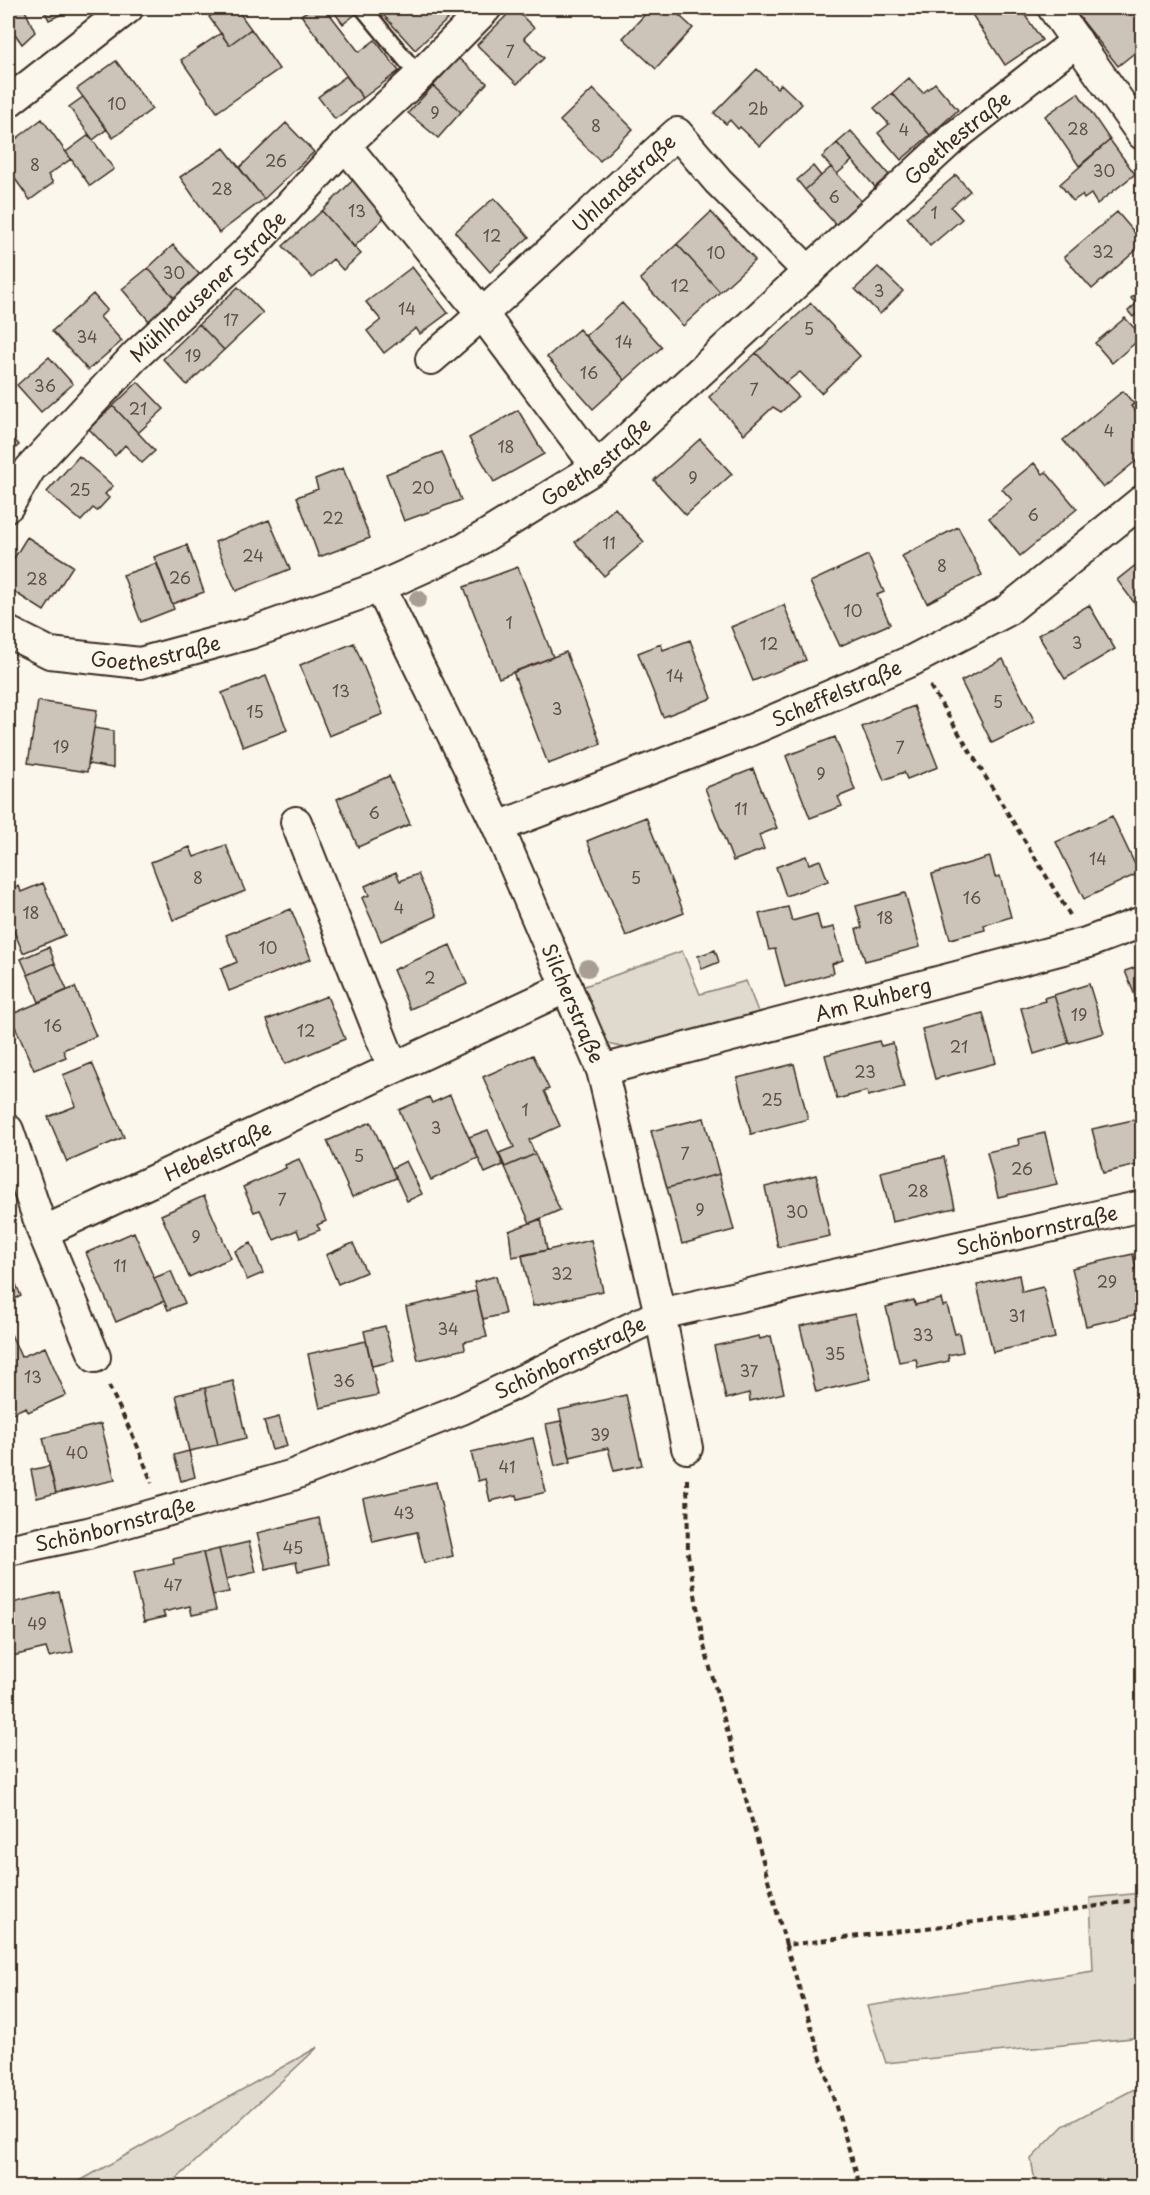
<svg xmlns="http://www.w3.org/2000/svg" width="1150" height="2195" font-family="'Playpen Sans',sans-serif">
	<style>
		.green { fill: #dfd9ce; stroke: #8d8276; stroke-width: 1.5 }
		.building { fill: #ccc4b9; stroke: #3b2a1e; stroke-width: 1.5 }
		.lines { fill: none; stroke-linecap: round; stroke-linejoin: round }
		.lane-casing { stroke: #3b2a1e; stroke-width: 20 }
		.street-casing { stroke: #3b2a1e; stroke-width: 34 }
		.path { stroke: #3b2a1e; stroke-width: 4; stroke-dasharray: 6 4.5; stroke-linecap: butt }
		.lane { stroke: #fbf7ec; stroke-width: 15 }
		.street { stroke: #fbf7ec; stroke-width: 30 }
		.tree { fill: #a89e93 }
		.labels { text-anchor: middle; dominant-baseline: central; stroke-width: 4.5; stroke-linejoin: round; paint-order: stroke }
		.number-label { font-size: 16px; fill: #5f5045 }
		.street-label { font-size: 20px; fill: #3b2a1e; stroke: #fbf7ec }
	</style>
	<rect width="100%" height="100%" fill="#fbf7ec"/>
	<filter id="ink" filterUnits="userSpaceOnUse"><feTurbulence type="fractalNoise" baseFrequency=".0167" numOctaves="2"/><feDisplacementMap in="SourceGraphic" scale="12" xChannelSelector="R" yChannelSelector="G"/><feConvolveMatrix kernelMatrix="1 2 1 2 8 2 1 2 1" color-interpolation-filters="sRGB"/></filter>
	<g filter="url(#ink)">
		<path class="green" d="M682,951L700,994L746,981L759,1014L630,1049L612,1045L601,1037L582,987Z
			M1142,1893V2037L886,2063L867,2006L1093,1971L1090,1898Z
			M318,2047L168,2187H69Z
			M1142,2085V2187H1036L1031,2159L1063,2126Z"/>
		<path class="building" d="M8,8H24L35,32L22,44L8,24Z
			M43,8H75L49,20Z
			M222,8H236L251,29L229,45L209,17Z
			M312,8H325L359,52L375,40L399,71L363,98L301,15Z
			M331,8H351L356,14L343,24Z
			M377,8H398L402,12L407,8H442L451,16L415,50Z
			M514,8L534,28L524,38L544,58L517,84L477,45Z
			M651,8H671L693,28L656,69L623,38Z
			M979,8H1020L1042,40L1005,65L971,13Z
			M1078,8H1142V47L1118,66L1074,10Z
			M251,29L279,69L217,112L181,60L221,33L229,45Z
			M458,58L487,83L461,112L433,86Z
			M116,61L152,109L113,138L77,89Z
			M757,69L777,88L781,84L802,104L760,146L740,127L738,129L730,120L726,124L714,113Z
			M346,76L363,98L335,119L318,97Z
			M909,78L923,93L935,83L958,110L930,135L892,93Z
			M433,86L461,112L438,138L408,113Z
			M593,89L633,129L600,161L560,121Z
			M892,93L930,135L901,160L878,133L889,124L874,108Z
			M1078,93L1110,140L1079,166L1045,116Z
			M83,97L107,129L93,140L69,107Z
			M42,119L71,159L48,175L53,183L30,200L8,169V145Z
			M286,123L314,152L264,199L239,168Z
			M851,131L889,175L875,187L837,143Z
			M89,135L114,169L90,186L66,152Z
			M1110,140L1135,174L1097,204L1091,194L1084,199L1082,195L1073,201L1060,184Z
			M837,143L852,161L837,174L822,157Z
			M224,148L264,199L219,233L180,177Z
			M813,166L821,176L805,190L797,180Z
			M831,167L862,202L836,225L805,190Z
			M358,175L392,210L354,247L322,211Z
			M956,175L970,191L951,207L962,219L930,246L907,217Z
			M494,198L529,237L490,272L455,232Z
			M322,211L361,254L343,270L333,259L312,278L283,246Z
			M711,212L755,260L720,292L677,244Z
			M1117,212L1142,241V245L1092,289L1064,257Z
			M677,244L720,292L683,326L640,279Z
			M173,245L201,276L175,299L148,268Z
			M412,267L448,313L420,334L416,328L384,353L367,331L381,320L366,302Z
			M878,267L903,291L880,314L855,289Z
			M148,268L175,299L149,321L122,289Z
			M238,287L263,313L224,350L199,324Z
			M1142,289V311L1141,310L1133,317L1128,311L1136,304L1131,298Z
			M93,294L107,310L100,317L122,341L88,370L52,331Z
			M622,303L662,347L625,380L585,336Z
			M811,303L860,356L821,393L800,372L785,383L756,353Z
			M1125,318L1136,330L1142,324V337L1112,363L1095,343Z
			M199,324L224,350L187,385L163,359Z
			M579,329L625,380L593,409L547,357Z
			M756,353L798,396L781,412L773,407L744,434L709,397Z
			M49,357L73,384L41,412L17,385Z
			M138,382L164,409L138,433L113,406Z
			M1123,391L1134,404L1131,406L1142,420V456L1103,488L1063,440Z
			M1142,397V420L1131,406Z
			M113,406L155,451L142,463L125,445L115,456L89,429Z
			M518,410L544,454L494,482L469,438Z
			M8,432L19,445L8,455Z
			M700,439L732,474L686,515L654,480Z
			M442,452L461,500L404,521L386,474Z
			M79,456L113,486L105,494L109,498L97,511L93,508L81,521L47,492Z
			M1034,463L1043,474L1046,472L1077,509L1020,556L989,518L1012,500L1002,489Z
			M343,468L370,538L319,557L297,497L318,489L315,479Z
			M615,508L644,542L604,576L575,542Z
			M269,520L290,569L236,591L215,542Z
			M958,527L982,575L927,603L902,556Z
			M27,537L73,566L44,611L8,588V568Z
			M187,545L204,592L172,604L154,557Z
			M868,555L884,592L877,595L890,624L840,646L810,582Z
			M1142,560V613L1117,580Z
			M157,563L174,609L141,622L123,575Z
			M518,567L553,657L499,678L464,587Z
			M784,605L806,660L753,681L731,627Z
			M1089,605L1115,649L1065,679L1038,635Z
			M690,640L712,698L663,717L638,653L661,644L663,650Z
			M354,643L383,714L329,736L300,665Z
			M566,652L601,744L548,764L513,672Z
			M1003,659L1035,722L992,743L961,681Z
			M266,676L287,730L243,747L222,693Z
			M38,701L97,710L87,772L28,763Z
			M914,706L938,767L907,779L904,772L884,780L862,727Z
			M94,728L113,731V768L88,764Z
			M8,733L14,738L8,764Z
			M835,737L855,790L838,797L842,806L810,818L786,756Z
			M753,769L777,828L759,835L764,849L733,861L705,788Z
			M389,776L410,824L358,847L337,799Z
			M1112,816L1139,873L1084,899L1056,842Z
			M646,817L684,913L626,936L587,841Z
			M226,845L245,891L173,920L151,862L190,847L194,857Z
			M806,856L809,864L820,860L828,881L786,896L776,867Z
			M990,857L995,877L1000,876L1011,917L984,925L985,930L950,939L932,874Z
			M396,872L400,881L418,874L437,916L381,941L362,898L369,895L365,886Z
			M43,883L65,935L23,953L14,931L8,934V891L19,886L21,892Z
			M905,893L920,947L865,961L856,929L862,928L856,906Z
			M788,907L792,921L817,914L821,930L834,927L843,960L832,964L834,973L785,987L775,949L769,950L759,914Z
			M291,909L311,959L229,991L221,969L237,962L226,935Z
			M450,945L467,984L410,1009L393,970Z
			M49,947L55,963L28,975L21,959Z
			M715,950L719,962L702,969L698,956Z
			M55,963L67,990L39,1002L28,975Z
			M1142,965V1013L1125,971Z
			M1089,984L1104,1033L1069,1043L1054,995Z
			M75,987L96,1036L63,1050L66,1057L34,1070L10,1015Z
			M1054,995L1069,1043L1034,1054L1021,1008L1045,1001L1044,998Z
			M327,996L345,1039L285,1064L267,1020Z
			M983,1013L996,1063L935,1079L922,1029Z
			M879,1041L881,1046L893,1043L904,1087L868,1096L867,1091L837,1099L825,1055Z
			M533,1055L549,1089L544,1091L560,1126L529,1140L535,1154L505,1167L499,1153L514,1147L483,1077Z
			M92,1063L124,1137L67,1162L48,1117L76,1106L63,1075Z
			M794,1064L808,1119L751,1134L737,1078Z
			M450,1095L478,1158L431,1180L399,1110L429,1097L432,1103Z
			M704,1118L719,1174L667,1188L651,1131Z
			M1142,1118V1164L1103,1173L1092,1129Z
			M371,1122L396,1178L352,1197L327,1141Z
			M488,1130L503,1165L485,1173L469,1137Z
			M1045,1133L1057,1184L998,1197L987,1152L1019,1145L1018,1139Z
			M535,1154L560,1210L530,1223L505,1167Z
			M944,1157L955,1208L892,1222L881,1172Z
			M299,1159L326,1221L317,1225L320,1230L300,1238L297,1230L274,1240L260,1210L254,1212L243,1187L286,1168L285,1165Z
			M406,1161L422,1194L407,1201L392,1168Z
			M719,1174L734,1230L682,1244L667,1188Z
			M816,1175L830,1236L778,1247L765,1187Z
			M204,1196L231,1258L189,1277L161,1215Z
			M541,1219L547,1250L512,1257L509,1231Z
			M134,1232L164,1301L116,1322L86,1253Z
			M591,1240L603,1291L533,1306L522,1256Z
			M251,1243L263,1273L247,1280L235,1251Z
			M353,1243L366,1272L338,1284L326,1255Z
			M1133,1254L1142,1294V1313L1086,1326L1072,1268Z
			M8,1265L21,1296L8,1302Z
			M171,1271L185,1303L168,1310L154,1278Z
			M1019,1275L1022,1292L1043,1287L1055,1338L993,1352L977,1285Z
			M496,1276L505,1314L483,1319L474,1282Z
			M476,1291L487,1337L464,1342L465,1349L418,1360L406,1307Z
			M941,1299L943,1306L947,1305L955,1334L959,1333L963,1352L948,1355L949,1361L918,1368L916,1359L899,1362L886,1307L914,1300L915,1305Z
			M855,1314L871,1379L816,1392L800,1326Z
			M385,1326L394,1361L372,1366L364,1331Z
			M10,1332L21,1357L45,1347L66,1395L28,1412L26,1407L8,1415V1333Z
			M759,1336L760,1339L771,1336L784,1393L750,1401L749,1393L726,1399L714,1346Z
			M366,1341L378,1395L320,1408L308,1354Z
			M233,1381L246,1438L218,1445L205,1388Z
			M205,1388L218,1445L189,1451L176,1395Z
			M626,1395L642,1465L614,1471L608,1448L570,1457L559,1410Z
			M279,1417L287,1446L272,1450L264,1421Z
			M561,1421L571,1462L555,1466L546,1424Z
			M101,1424L115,1480L56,1493L43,1438Z
			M533,1438L546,1492L518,1499L517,1495L490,1501L485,1479L478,1481L471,1452Z
			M189,1451L195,1477L181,1481L174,1455Z
			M49,1466L56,1493L37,1498L31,1470Z
			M436,1482L453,1556L424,1563L417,1532L373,1542L363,1499Z
			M319,1518L329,1564L298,1571L296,1562L266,1569L257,1533Z
			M249,1542L256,1572L226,1579L219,1549Z
			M219,1549L229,1592L213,1595L203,1553Z
			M203,1552L216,1610L192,1615L190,1606L163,1612L165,1617L144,1622L133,1573L174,1564L173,1559Z
			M59,1592L73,1652L49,1657L46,1648L8,1657V1604Z"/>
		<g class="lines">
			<g class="lane-casing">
				<path id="lane" d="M363,8L419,76"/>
			</g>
			<g class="street-casing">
				<g id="street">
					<path d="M1053,8L1142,134"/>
					<path d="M8,102L128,8"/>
					<path d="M345,145L483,315L597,467"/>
					<path id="s1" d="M431,359C516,287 594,208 677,133L718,181L809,272"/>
					<path id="s2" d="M8,506L30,469L135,356L250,249L345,145L419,76L486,8"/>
					<path id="s3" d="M380,587L498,827L602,1070L660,1314L687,1448"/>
					<path id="s4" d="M8,632L50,653L140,663L251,633L380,587L464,549L597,467L953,138L1077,41"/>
					<path d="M296,822L393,1068"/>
					<path id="s5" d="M498,827L746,732L913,660L1005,612L1142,501"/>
					<path id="s6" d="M602,1070L1086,943L1142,922"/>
					<path d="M8,1130L43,1232"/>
					<path id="s7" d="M95,1357L43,1232L567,987"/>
					<path id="s8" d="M8,1550L88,1533L290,1476L462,1409L660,1314L1142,1206"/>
				</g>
			</g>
			<path class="path" d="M930,686L1070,915
				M109,1386L137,1445L152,1483
				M687,1479L688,1554L704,1646L786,1945L1065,1911L1142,1899
				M786,1945L861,2188"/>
			<use href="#lane" class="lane"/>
			<use href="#street" class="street"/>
		</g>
		<g class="tree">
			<circle cx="418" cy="599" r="9"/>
			<circle cx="588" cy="968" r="9"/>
		</g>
	</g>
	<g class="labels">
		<g class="number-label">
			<text x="510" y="51">7</text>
			<text x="117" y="103">10</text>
			<text x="758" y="108">2b</text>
			<text x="435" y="112">9</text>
			<text x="596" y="125">8</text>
			<text x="1078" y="128">28</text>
			<text x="904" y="129">4</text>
			<text x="276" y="160">26</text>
			<text x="35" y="164">8</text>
			<text x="1104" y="170">30</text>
			<text x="222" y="188">28</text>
			<text x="834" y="196">6</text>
			<text x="357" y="210">13</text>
			<text x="934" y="212">1</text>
			<text x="492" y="235">12</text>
			<text x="1103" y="251">32</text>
			<text x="716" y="252">10</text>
			<text x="174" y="272">30</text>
			<text x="680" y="285">12</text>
			<text x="879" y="290">3</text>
			<text x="407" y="308">14</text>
			<text x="231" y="319">17</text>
			<text x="809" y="328">5</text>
			<text x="87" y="336">34</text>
			<text x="624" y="341">14</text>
			<text x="193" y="355">19</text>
			<text x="589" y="372">16</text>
			<text x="45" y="385">36</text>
			<text x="754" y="389">7</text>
			<text x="138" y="408">21</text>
			<text x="1109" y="430">4</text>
			<text x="506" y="446">18</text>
			<text x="693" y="477">9</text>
			<text x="423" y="487">20</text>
			<text x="80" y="489">25</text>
			<text x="1033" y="514">6</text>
			<text x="333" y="517">22</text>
			<text x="609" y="542">11</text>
			<text x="253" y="555">24</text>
			<text x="942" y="565">8</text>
			<text x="180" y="577">26</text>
			<text x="37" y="578">28</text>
			<text x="853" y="610">10</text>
			<text x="509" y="622">1</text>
			<text x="1077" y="642">3</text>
			<text x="769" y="643">12</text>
			<text x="675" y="675">14</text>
			<text x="341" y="690">13</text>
			<text x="998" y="701">5</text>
			<text x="557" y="708">3</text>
			<text x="255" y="711">15</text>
			<text x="61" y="746">19</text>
			<text x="900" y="747">7</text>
			<text x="821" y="773">9</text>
			<text x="741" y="808">11</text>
			<text x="374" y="812">6</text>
			<text x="1098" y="858">14</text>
			<text x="198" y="877">8</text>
			<text x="636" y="877">5</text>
			<text x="972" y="897">16</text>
			<text x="399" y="907">4</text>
			<text x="31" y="912">18</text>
			<text x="885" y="917">18</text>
			<text x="268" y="947">10</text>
			<text x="430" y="977">2</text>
			<text x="1079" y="1014">19</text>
			<text x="53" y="1025">16</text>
			<text x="306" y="1030">12</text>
			<text x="959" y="1046">21</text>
			<text x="865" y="1071">23</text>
			<text x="772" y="1099">25</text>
			<text x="525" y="1109">1</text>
			<text x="436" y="1127">3</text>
			<text x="685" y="1153">7</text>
			<text x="359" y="1155">5</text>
			<text x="1022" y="1168">26</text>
			<text x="918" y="1190">28</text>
			<text x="282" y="1199">7</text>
			<text x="700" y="1209">9</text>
			<text x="797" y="1211">30</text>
			<text x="196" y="1236">9</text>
			<text x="120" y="1265">11</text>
			<text x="562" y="1273">32</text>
			<text x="1107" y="1281">29</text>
			<text x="1017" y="1315">31</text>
			<text x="448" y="1328">34</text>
			<text x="923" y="1334">33</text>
			<text x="835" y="1353">35</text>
			<text x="749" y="1370">37</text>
			<text x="33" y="1376">13</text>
			<text x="344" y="1380">36</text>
			<text x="600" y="1434">39</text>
			<text x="77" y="1452">40</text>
			<text x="507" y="1466">41</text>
			<text x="404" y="1512">43</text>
			<text x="293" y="1547">45</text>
			<text x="173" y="1584">47</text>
			<text x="37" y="1623">49</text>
		</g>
		<g class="street-label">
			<text stroke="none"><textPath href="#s4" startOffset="1126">Goethestraße</textPath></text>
			<text stroke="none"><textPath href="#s1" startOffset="261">Uhlandstraße</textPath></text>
			<text stroke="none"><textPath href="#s2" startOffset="298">Mühlhausener Straße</textPath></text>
			<text stroke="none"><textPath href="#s4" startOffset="640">Goethestraße</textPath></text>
			<text stroke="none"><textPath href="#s4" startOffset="154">Goethestraße</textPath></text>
			<text stroke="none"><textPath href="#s5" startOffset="364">Scheffelstraße</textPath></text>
			<text stroke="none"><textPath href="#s6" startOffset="280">Am Ruhberg</textPath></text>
			<text stroke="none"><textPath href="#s3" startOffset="459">Silcherstraße</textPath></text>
			<text stroke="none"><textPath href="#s7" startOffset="328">Hebelstraße</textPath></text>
			<text stroke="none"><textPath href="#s8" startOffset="1082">Schönbornstraße</textPath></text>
			<text stroke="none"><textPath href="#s8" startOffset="596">Schönbornstraße</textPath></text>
			<text stroke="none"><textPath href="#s8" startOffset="110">Schönbornstraße</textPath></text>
		</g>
	</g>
	<rect width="1150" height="2195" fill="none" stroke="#fbf7ec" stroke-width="30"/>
	<rect x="15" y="15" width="1120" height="2165" fill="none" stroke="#3b2a1e" stroke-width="2" filter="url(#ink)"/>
</svg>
